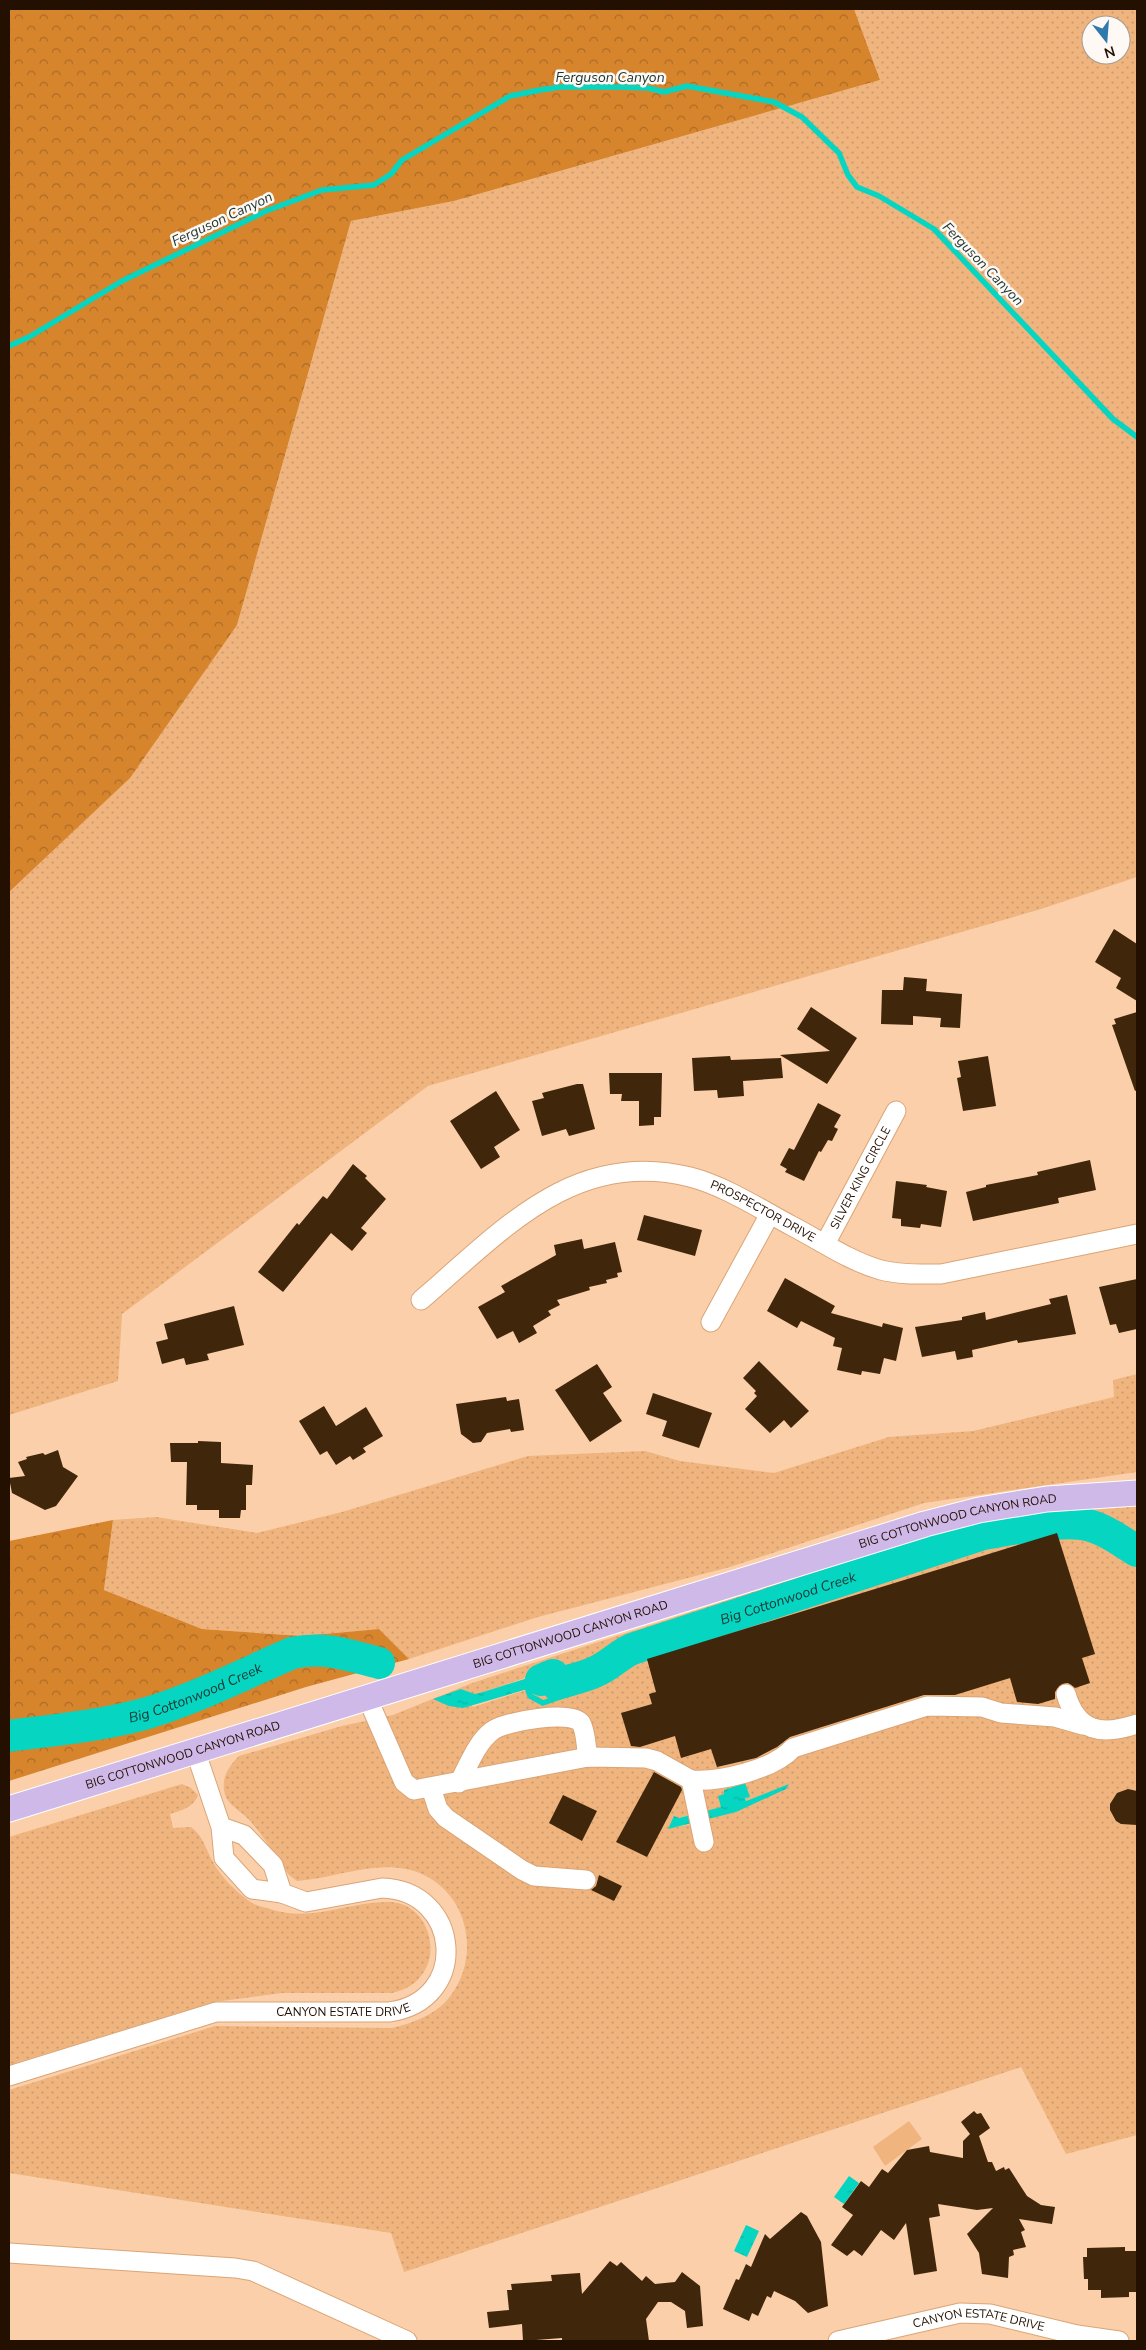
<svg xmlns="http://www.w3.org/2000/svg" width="1146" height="2350" font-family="'Nunito Sans',sans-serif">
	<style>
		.grass { fill: url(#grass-dots); fill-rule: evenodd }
		.forest { fill: url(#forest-crowns) }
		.pitch { fill: #f0b47e }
		.water { fill: url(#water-ripples) }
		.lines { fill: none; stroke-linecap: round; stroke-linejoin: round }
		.stream { stroke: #05d5c1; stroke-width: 5.5 }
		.river { stroke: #05d5c1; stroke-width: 32 }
		.building { fill: #40260b }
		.minor-casing { stroke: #daa576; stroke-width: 21 }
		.major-casing { stroke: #fff; stroke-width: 27 }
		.minor { stroke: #fff; stroke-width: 19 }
		.major { stroke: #ceb9e9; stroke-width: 25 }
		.labels { text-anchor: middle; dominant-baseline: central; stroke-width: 5; stroke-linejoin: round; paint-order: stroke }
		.street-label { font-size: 12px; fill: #231000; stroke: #fef9f4 }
		.water-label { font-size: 14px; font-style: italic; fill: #1a3531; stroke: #fef9f4 }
	</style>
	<defs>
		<pattern id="grass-dots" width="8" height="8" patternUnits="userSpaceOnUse" patternTransform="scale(1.25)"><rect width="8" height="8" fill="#f0b47e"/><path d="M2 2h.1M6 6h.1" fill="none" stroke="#ce9a6b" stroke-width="1.8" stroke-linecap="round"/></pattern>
		<pattern id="forest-crowns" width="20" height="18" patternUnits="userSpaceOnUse" patternTransform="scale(1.25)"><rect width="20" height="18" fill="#d6852d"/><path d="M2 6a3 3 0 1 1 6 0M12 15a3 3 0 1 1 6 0" fill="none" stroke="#ad6b24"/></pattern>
		<pattern id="water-ripples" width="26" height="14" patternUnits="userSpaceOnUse" patternTransform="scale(1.25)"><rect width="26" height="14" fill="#05d5c1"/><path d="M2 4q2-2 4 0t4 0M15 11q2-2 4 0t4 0" fill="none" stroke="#06b6a4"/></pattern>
	</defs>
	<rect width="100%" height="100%" fill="#fbcfa9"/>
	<path class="grass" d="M854,9H1137V877L1041,909L428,1086L122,1314L118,1381L9,1415V892L237,625L351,221L454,201L880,80ZM1091,25H1121V55H1091Z
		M1137,1374V1472L924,1503L730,1567L538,1617L409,1659L379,1629L302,1636L202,1629L104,1590L113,1520L156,1517L257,1533L342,1512L528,1456L645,1451L680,1461L774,1473L889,1437L973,1431L1114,1397L1113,1380Z
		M1137,1506V2135L1066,2154L1021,2067L404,2272L391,2233L9,2173V2090L215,2026L392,2028C413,2023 438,2014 451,1995C480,1956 469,1897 424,1875C384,1856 339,1878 297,1881L289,1875C277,1859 259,1828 245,1816C237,1809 225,1802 224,1790C222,1776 230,1765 239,1756L342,1726L393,1715L472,1683L900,1544L1053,1510ZM572,1664L579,1685L568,1684L544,1692L542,1685L473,1707L461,1689L475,1694L483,1692L558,1667L559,1668ZM788,1785L693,1824L669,1828L675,1816L678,1818L722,1807L724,1794L750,1797L745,1798L746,1801Z
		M182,1784L191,1788L198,1795C193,1808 182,1810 170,1814L173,1828L191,1827C204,1837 205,1848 213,1862C221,1877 237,1893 252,1903C257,1906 264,1907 270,1909C311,1923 349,1901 390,1902C423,1903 440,1943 425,1970C417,1984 407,1989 392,1993H282L214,2002L9,2065V1837Z"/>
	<path class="forest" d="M9,9H854L880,80L454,201L351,221L237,625L130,778L9,892Z
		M113,1520L104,1590L202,1629L302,1636L379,1629L409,1659L306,1687L9,1781V1541Z"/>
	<path class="pitch" d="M909,2121L922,2139L885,2166L873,2147Z"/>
	<path class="water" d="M572,1664L579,1686L570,1689L568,1684L544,1692L541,1685L463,1708L449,1706L433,1699L461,1689L475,1694L483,1692Z
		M745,1783L750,1797L745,1798L746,1801L789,1784L786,1789L736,1812L668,1829L674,1816L679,1818L721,1807L718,1796L724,1794V1790Z
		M849,2176L859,2183L844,2204L834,2197Z
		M746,2225L759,2231L747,2257L734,2251Z"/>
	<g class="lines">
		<path class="stream" d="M9,346L29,337L122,281L266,211L322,190L374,185L391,174L402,160L510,96L540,90L560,87H621L648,88L664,92L687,86L774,102L802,117L839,153L848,175L857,187L879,196L934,229L1113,419L1137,437
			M567,1671L632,1649
			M526,1684L530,1696L543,1703L560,1697
			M556,1684L560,1697L581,1690L600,1670"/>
		<g class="river">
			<path id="s1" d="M541,1680L553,1675L556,1684C570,1680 586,1677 599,1670C611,1664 619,1655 632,1649L983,1534C1013,1529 1052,1521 1082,1524C1101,1526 1122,1542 1137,1551"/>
			<path id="s2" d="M9,1736C54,1730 100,1726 144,1714C195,1699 244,1674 292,1653C326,1646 347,1655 379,1663"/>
		</g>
	</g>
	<path class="building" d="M1114,929L1137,944V1001L1116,988L1121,978L1095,962Z
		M904,977L927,979L926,991L962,994L960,1028L940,1027L941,1018L913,1016V1025L881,1024L882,990H903Z
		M811,1007L857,1038L827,1084L780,1055L830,1051L797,1029Z
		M1137,1012V1090L1135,1091L1112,1025L1116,1024L1114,1019Z
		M730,1056L731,1060L781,1058L783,1078L743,1081L744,1096L718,1098L717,1090L694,1091L692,1058Z
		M988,1056L996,1106L963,1111L957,1078L961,1077L958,1061Z
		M609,1073H662L661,1117H654V1125L639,1126V1101H621L622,1094H610Z
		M577,1084H583L595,1129L569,1136L566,1129L542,1136L532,1101L544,1098L542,1093Z
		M496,1091L520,1130L494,1147L500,1157L481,1169L450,1121Z
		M818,1103L841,1115L834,1127L838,1129L832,1141L828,1140L821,1152L819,1151L804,1181L785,1172L787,1169L780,1165L789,1148L794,1150Z
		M1090,1160L1096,1190L1058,1198L1059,1203L973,1221L966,1192L986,1187V1185L1038,1175L1037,1172Z
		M353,1164L367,1176L365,1178L386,1199L361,1228L367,1233L352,1251L331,1233L283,1292L258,1272L297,1223L299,1225L323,1196L327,1199Z
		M896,1181L927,1185L926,1187L947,1191L941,1227L921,1224L920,1228L901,1226V1219L892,1218Z
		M644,1215L702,1230L695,1256L637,1240Z
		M582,1239L584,1249L615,1242L622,1272L617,1273L618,1277L606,1280L607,1283L589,1287L590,1290L557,1300L560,1305L548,1311L551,1315L533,1326L537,1333L519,1343L513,1331L497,1339L478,1307L505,1292L501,1286L556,1255L554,1245Z
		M785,1278L835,1306L831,1313L882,1327L883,1323L903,1328L896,1361L884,1358L880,1374L862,1371L861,1375L837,1370L842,1348L833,1346L835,1338L801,1321L797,1328L767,1311Z
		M1137,1279V1329L1119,1333L1116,1324L1110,1325L1099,1287Z
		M1067,1295L1076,1334L1018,1343L1017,1340L972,1350L973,1357L957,1360L955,1351L922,1357L915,1327L962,1320V1317L985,1312L986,1320L1051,1304L1049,1299Z
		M234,1306L244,1345L207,1354L209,1360L186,1365L184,1358L162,1364L156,1342L168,1339L164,1324Z
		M759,1361L809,1411L791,1428L784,1420L770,1433L745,1409L757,1396L754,1393L756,1391L743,1378Z
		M597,1364L612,1387L603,1393L622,1421L590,1442L555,1390Z
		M653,1393L712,1413L699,1448L662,1436L667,1421L646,1414Z
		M506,1397L507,1401L519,1399L524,1430L511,1432L510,1429L487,1433L481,1442L473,1443L461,1434L456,1404Z
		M324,1406L336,1426L366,1407L383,1436L363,1448L366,1452L353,1460L350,1456L336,1465L327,1451L320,1455L299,1421Z
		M198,1441L221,1442V1463L253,1465L252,1485H246V1510H241L240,1518H219V1510H197V1505H186L187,1462H171L170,1443H198Z
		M58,1450L63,1467L78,1476L56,1506L45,1510L12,1493L9,1478L25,1476L18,1462L27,1459L26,1457L43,1453L45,1455Z
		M1057,1533L1095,1654L1082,1658L1090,1683L1075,1688L1068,1683L1062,1684L1055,1692V1699L1038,1704L1017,1702L1010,1678L955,1695H924L790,1737L777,1747L756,1758L717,1767L711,1749L681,1758L675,1736L640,1747L631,1746L621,1713L652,1704L649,1694L656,1692L647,1659Z
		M654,1772L681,1787L682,1790L647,1857L616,1842Z
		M1128,1789L1137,1791V1825L1121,1824L1116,1821L1110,1810V1804L1117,1793Z
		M563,1795L597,1811L582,1841L549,1823Z
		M599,1875L622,1886L614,1901L591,1890L596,1886Z
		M974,2111L977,2114L981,2113L990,2128L979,2136L988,2162H992L996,2171L1004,2167L1005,2170L1009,2168L1027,2196L1041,2205L1055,2207L1052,2224L1019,2219L1025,2230L1021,2232L1026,2247L1013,2250L1014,2255L1009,2257L1008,2278L982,2274L979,2253L967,2234L993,2208L977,2210L938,2204L940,2216L929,2218L937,2271L914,2275L906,2223L894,2240L881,2230L862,2256L854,2250L847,2256L831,2245L853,2215L842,2207L861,2181L869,2187L882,2169L888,2173L907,2150L929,2146L930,2152L963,2158V2141L970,2134L961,2122Z
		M801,2212L807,2216L821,2242L828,2306L808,2313L795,2301L774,2291L771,2298L767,2296L758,2316L752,2313L749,2321L723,2309L736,2279L739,2280L746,2264L751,2267L765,2234L770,2239Z
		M1125,2247V2251H1137V2292H1129V2297L1101,2298V2290H1088V2279H1084L1083,2257H1087V2248Z
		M610,2261L617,2266L621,2262L642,2281L646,2276L655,2284L675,2282L682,2272L700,2286L703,2326L687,2328L685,2311L671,2302H658L646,2319L649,2341H562V2338L523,2341L522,2324L489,2328L487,2312L509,2310L507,2290H512L511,2284L552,2281L551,2275L580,2273L582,2294Z"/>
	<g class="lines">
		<g class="minor-casing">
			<g id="minor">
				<path id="s3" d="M825,1244L896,1111"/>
				<path id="s4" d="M421,1300C501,1232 573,1148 690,1177C725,1186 760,1209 792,1226C821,1241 849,1261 881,1270C900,1275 921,1274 941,1274L1137,1234"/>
				<path d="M711,1322L770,1214"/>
				<path d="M1066,1694C1077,1732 1101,1736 1137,1724"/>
				<path d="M367,1697L404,1782L414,1790L588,1757L646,1758L657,1761L691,1780L704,1842"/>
				<path d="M195,1750L221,1827L224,1858L252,1889L282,1893L273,1865L244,1835L221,1827"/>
				<path d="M691,1780C720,1782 773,1770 793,1748L927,1706L982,1707L1001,1713L1055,1717L1083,1725"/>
				<path d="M459,1783C468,1766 477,1742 492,1731C505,1721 572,1710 581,1723C586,1731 586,1748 588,1757"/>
				<path d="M431,1788L438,1809L446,1818L522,1870L534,1876L586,1880"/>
				<path id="s5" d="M9,2076L216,2012H389C471,2001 461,1890 382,1888L306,1902L282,1893"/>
				<path d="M9,2253L235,2268L253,2271L407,2341"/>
				<path id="s6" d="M838,2341L960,2313L990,2314L1077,2335L1119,2341"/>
			</g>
		</g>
		<g class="major-casing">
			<g id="major">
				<path id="s7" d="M9,1809L925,1524L979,1510L1047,1499L1137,1493"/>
			</g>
		</g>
		<use href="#minor" class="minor"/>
		<use href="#major" class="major"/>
	</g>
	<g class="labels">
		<g class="street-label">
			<text stroke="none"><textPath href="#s3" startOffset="75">SILVER KING CIRCLE</textPath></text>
			<text stroke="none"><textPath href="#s4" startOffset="391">PROSPECTOR DRIVE</textPath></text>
			<text stroke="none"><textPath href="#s7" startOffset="992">BIG COTTONWOOD CANYON ROAD</textPath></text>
			<text stroke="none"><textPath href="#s7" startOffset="588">BIG COTTONWOOD CANYON ROAD</textPath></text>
			<text stroke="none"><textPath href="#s7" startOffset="182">BIG COTTONWOOD CANYON ROAD</textPath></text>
			<text stroke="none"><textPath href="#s5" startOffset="344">CANYON ESTATE DRIVE</textPath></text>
			<text stroke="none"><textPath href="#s6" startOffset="144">CANYON ESTATE DRIVE</textPath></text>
		</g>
		<g class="water-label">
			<text x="610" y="77">Ferguson Canyon</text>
			<text transform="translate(222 219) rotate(-25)">Ferguson Canyon</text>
			<text transform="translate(983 264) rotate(46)">Ferguson Canyon</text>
			<text stroke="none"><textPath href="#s1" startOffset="271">Big Cottonwood Creek</textPath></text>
			<text stroke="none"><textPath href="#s2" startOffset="192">Big Cottonwood Creek</textPath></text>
		</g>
	</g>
	<rect width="1146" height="2350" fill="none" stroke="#231000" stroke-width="20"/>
	<g transform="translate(1106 40) rotate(163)"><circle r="24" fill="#fef9f4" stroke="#a69c92"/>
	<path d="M0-4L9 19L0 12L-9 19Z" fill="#3079ad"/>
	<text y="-8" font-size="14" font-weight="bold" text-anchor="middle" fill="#231000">N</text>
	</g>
</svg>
